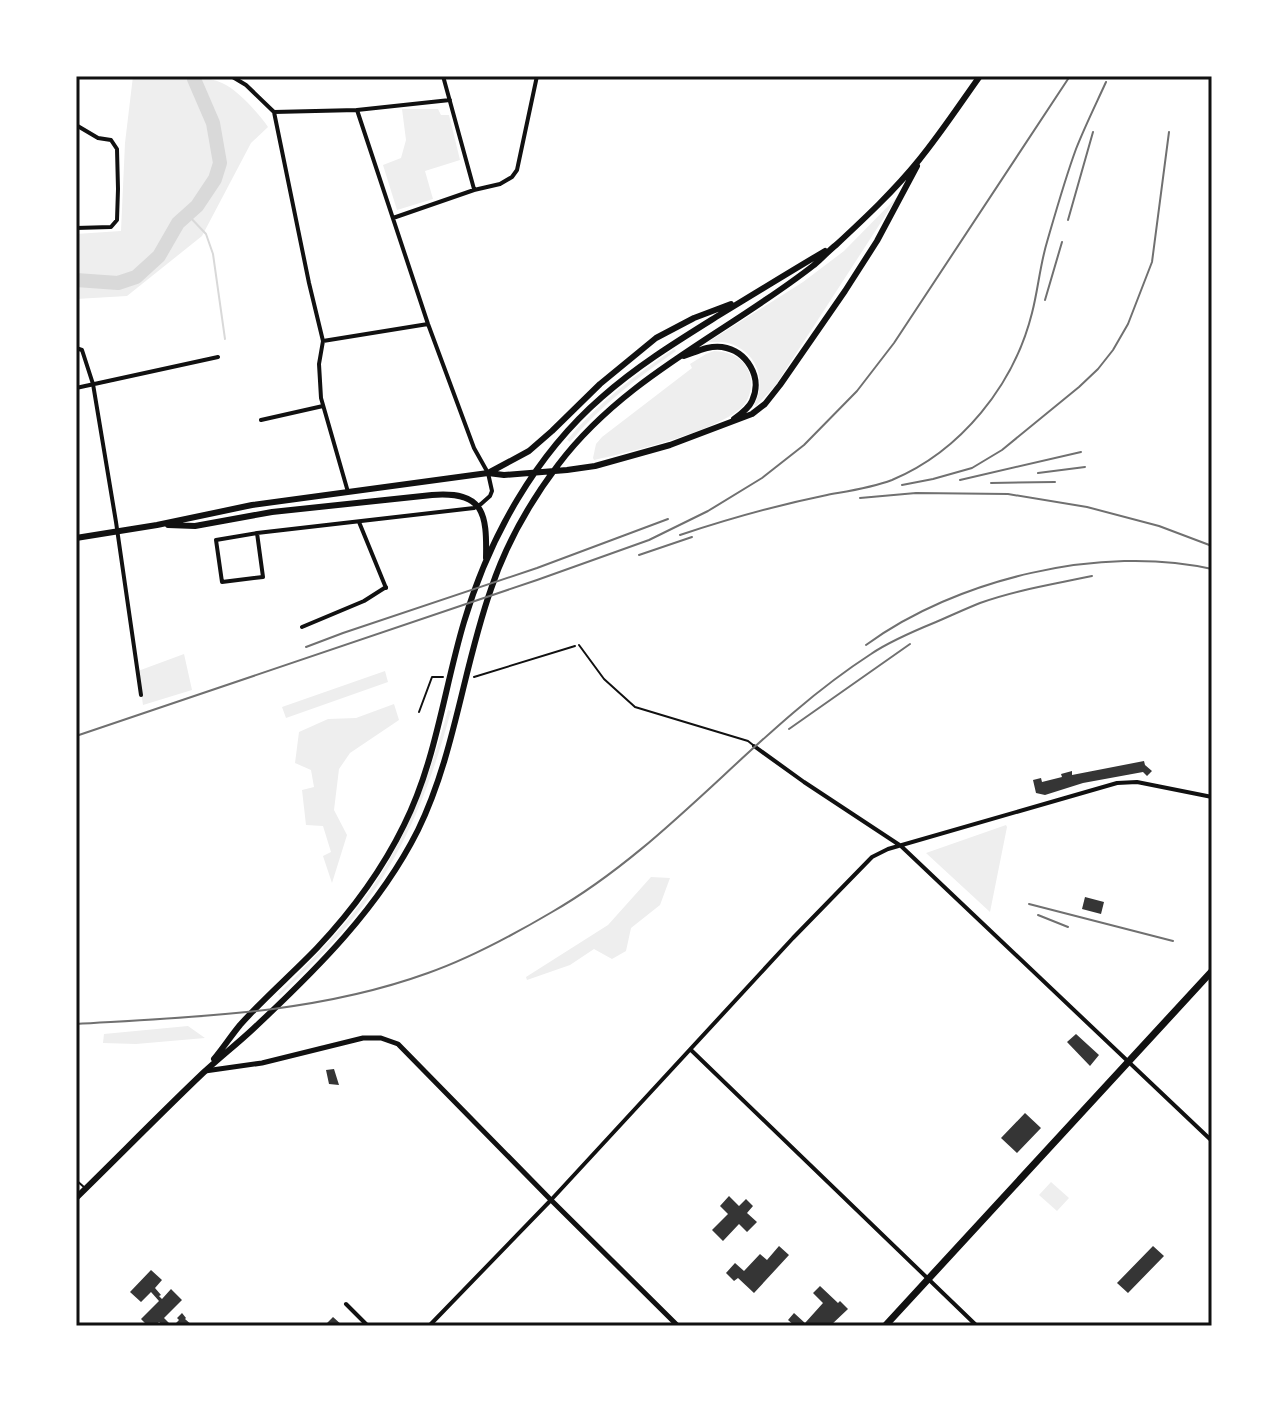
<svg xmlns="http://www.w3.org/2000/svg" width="1288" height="1402" font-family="Helvetica,sans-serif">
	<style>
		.green { fill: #eee }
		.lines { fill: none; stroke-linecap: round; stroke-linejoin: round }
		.stream { stroke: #d9d9d9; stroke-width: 2 }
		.river { stroke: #d9d9d9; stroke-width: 14 }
		.building { fill: #353535 }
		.path { stroke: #111; stroke-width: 2 }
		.service { stroke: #111; stroke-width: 2 }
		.minor { stroke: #111; stroke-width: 4 }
		.tertiary { stroke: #111; stroke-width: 5 }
		.secondary { stroke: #111; stroke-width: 6 }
		.primary { stroke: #111; stroke-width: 7 }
		.rail { stroke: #707070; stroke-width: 2 }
		.neatline { fill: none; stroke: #111; stroke-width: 3 }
	</style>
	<rect width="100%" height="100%" fill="#fff"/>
	<path class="green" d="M133,76C157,76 200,73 222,83C237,89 259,114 268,127L251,143L202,236L127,296L76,299V234L121,231L125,143Z
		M402,109H438L441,115H449L460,160L425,171L433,199L397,210L383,165L401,158L406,140Z
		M898,196L775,386L756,406L754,405C766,383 759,356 734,345C726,341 717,342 708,342L803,282L844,251Z
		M674,349L676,351C638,377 600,406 570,442L567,440C597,404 635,375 674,349Z
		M714,351C730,352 743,357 749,372C753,384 751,398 742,407C716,432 630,452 594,460L593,458L596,444L602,437L692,368L690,364L706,354Z
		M184,654L192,690L143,705L138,671Z
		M385,671L388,682L286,718L282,707Z
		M394,704L399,720L350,753L339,769L334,810L347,835L332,883L323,856L331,852L323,826L306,825L302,790L314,787L311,770L295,763L299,732L328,719L356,718Z
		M448,710L451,711C429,791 402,861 348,925C327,950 303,973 280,996L278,994C301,971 324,948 345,923C399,860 426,789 448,710Z
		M1006,825L1007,827L990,912L926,853Z
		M651,877L670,878L660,905L631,928L626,951L612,959L594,949L570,965L527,980L526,977L608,925Z
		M188,1026L205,1038L136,1044L103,1043L104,1034Z
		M1051,1182L1069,1198L1057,1211L1039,1195Z"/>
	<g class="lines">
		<path class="stream" d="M188,215L206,234L213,254L225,339"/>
		<path class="river" d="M76,280L118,283L136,277L159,256L178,223L197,206L215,179L220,163L213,123L194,79"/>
	</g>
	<path class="building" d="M1144,761L1145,765L1152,771L1147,776L1143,772L1083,783L1045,795L1036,793L1033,780L1041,778L1042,782L1062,777L1061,774L1072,771V775Z
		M1085,897L1104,902L1101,914L1082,909Z
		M1076,1034L1099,1055L1090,1066L1067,1042Z
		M334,1069L339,1085L329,1084L326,1070Z
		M1025,1113L1041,1128L1017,1153L1001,1138Z
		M729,1196L739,1206L746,1199L753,1206L747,1213L757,1222L747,1232L739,1224L723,1241L712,1230L728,1214L720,1206Z
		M779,1246L789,1255L754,1293L738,1278L734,1281L726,1273L735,1263L744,1271L760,1254L767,1260Z
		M1153,1246L1164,1256L1128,1293L1117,1283Z
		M151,1270L162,1280L155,1288L161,1295L159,1296L162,1299L171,1289L182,1300L164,1318L172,1326H163L159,1322L156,1326H148L141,1319L159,1301L151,1292L141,1302L130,1292Z
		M820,1286L838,1303L840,1301L848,1309L830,1326H795L788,1320L794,1313L805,1323L823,1303L813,1293Z
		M182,1313L186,1318L185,1319L193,1326H173L179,1320L177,1318Z
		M333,1317L343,1326H324Z"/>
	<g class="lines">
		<path class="path" d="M474,677L575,646
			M419,712L432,677H443"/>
		<path class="service" d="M579,645L604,679L635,707L748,741L753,745
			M76,1180L85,1188"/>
		<path class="minor" d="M231,76L246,85L274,112L357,110L450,100
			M443,76L474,189
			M274,112L309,283L323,341L319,364L321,398L348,492
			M76,125L98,138L111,140L117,149L118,189L117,220L111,227L76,228
			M393,218L474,190L500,184L512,177L517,170L537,76
			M323,341L428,324
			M76,348L82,350L93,384L116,522L141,695
			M76,388L218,357
			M261,420L323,406
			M359,522L386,588
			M257,533L263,577L222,582L216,540L257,533L474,508L481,504L490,496L492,491L488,473L474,448L428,324L357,110
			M302,627L364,601L386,587
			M754,746L804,782L901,846L1212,1141
			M691,1050L977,1326
			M346,1304L368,1326
			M429,1326L551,1200L793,938L872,857L888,849L1117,783L1137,782L1212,797"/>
		<path class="tertiary" d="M205,1071L262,1063L363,1038H381L398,1044L551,1200L678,1326"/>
		<path class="secondary" d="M684,356C696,352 709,345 722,347C747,351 763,377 752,401C749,408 741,414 734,419
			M490,472L529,451L552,431L600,384L656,338L694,318L731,304
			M168,525L195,526L272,512L432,495C484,491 487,513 486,558
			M76,538L157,525L252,505L488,473L504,475L567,470L595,466L670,445L752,414L765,404L780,385L845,291L877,241L917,166
			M214,1059C223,1048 231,1036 240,1025C264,998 292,974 317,948C351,912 382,870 404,825C436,761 444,689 464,622C489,538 535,455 602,397C637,366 676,342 716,317C752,295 788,273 825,251
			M76,1198C118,1157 160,1114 203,1073C219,1058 237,1044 253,1029C316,970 379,908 418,830C455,754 463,668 491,589C506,544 530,502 558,465C625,376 729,332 814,265C822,259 828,251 836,245C865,218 894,191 919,160C941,133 960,104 980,76"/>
		<path class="primary" d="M885,1326L1212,971"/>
		<path class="rail" d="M1068,220L1093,132
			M1045,300L1062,242
			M1038,473L1085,467
			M960,480L1081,452
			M991,483L1055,482
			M902,485L933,479L972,468L1002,450L1079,387L1098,369L1113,350L1128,324L1152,262L1169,132
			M860,498L916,493L1008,494L1087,507L1159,526L1212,546
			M680,535C728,519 778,505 827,495C849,491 871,488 892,480C961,451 1014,385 1032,313C1038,290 1040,265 1047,242C1056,211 1065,179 1076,149C1085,126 1096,104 1106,82
			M639,555L692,537
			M866,645C956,579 1102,544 1212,569
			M306,647L343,633L537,568L668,519
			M789,729L910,644
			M76,736L537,580L649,540L708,511L762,478L804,445L857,391L894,343L1070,76
			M1029,904L1173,941
			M1038,915L1068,927
			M76,1024C194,1017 315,1014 428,973C471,958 513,935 552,912C672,843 755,729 871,654C890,641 914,631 936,622C950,616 965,609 980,603C1016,590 1055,584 1092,576"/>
	</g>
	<rect width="1288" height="1402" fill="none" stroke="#ffffff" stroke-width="156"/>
	<rect x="78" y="78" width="1132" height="1246" class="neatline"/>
</svg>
